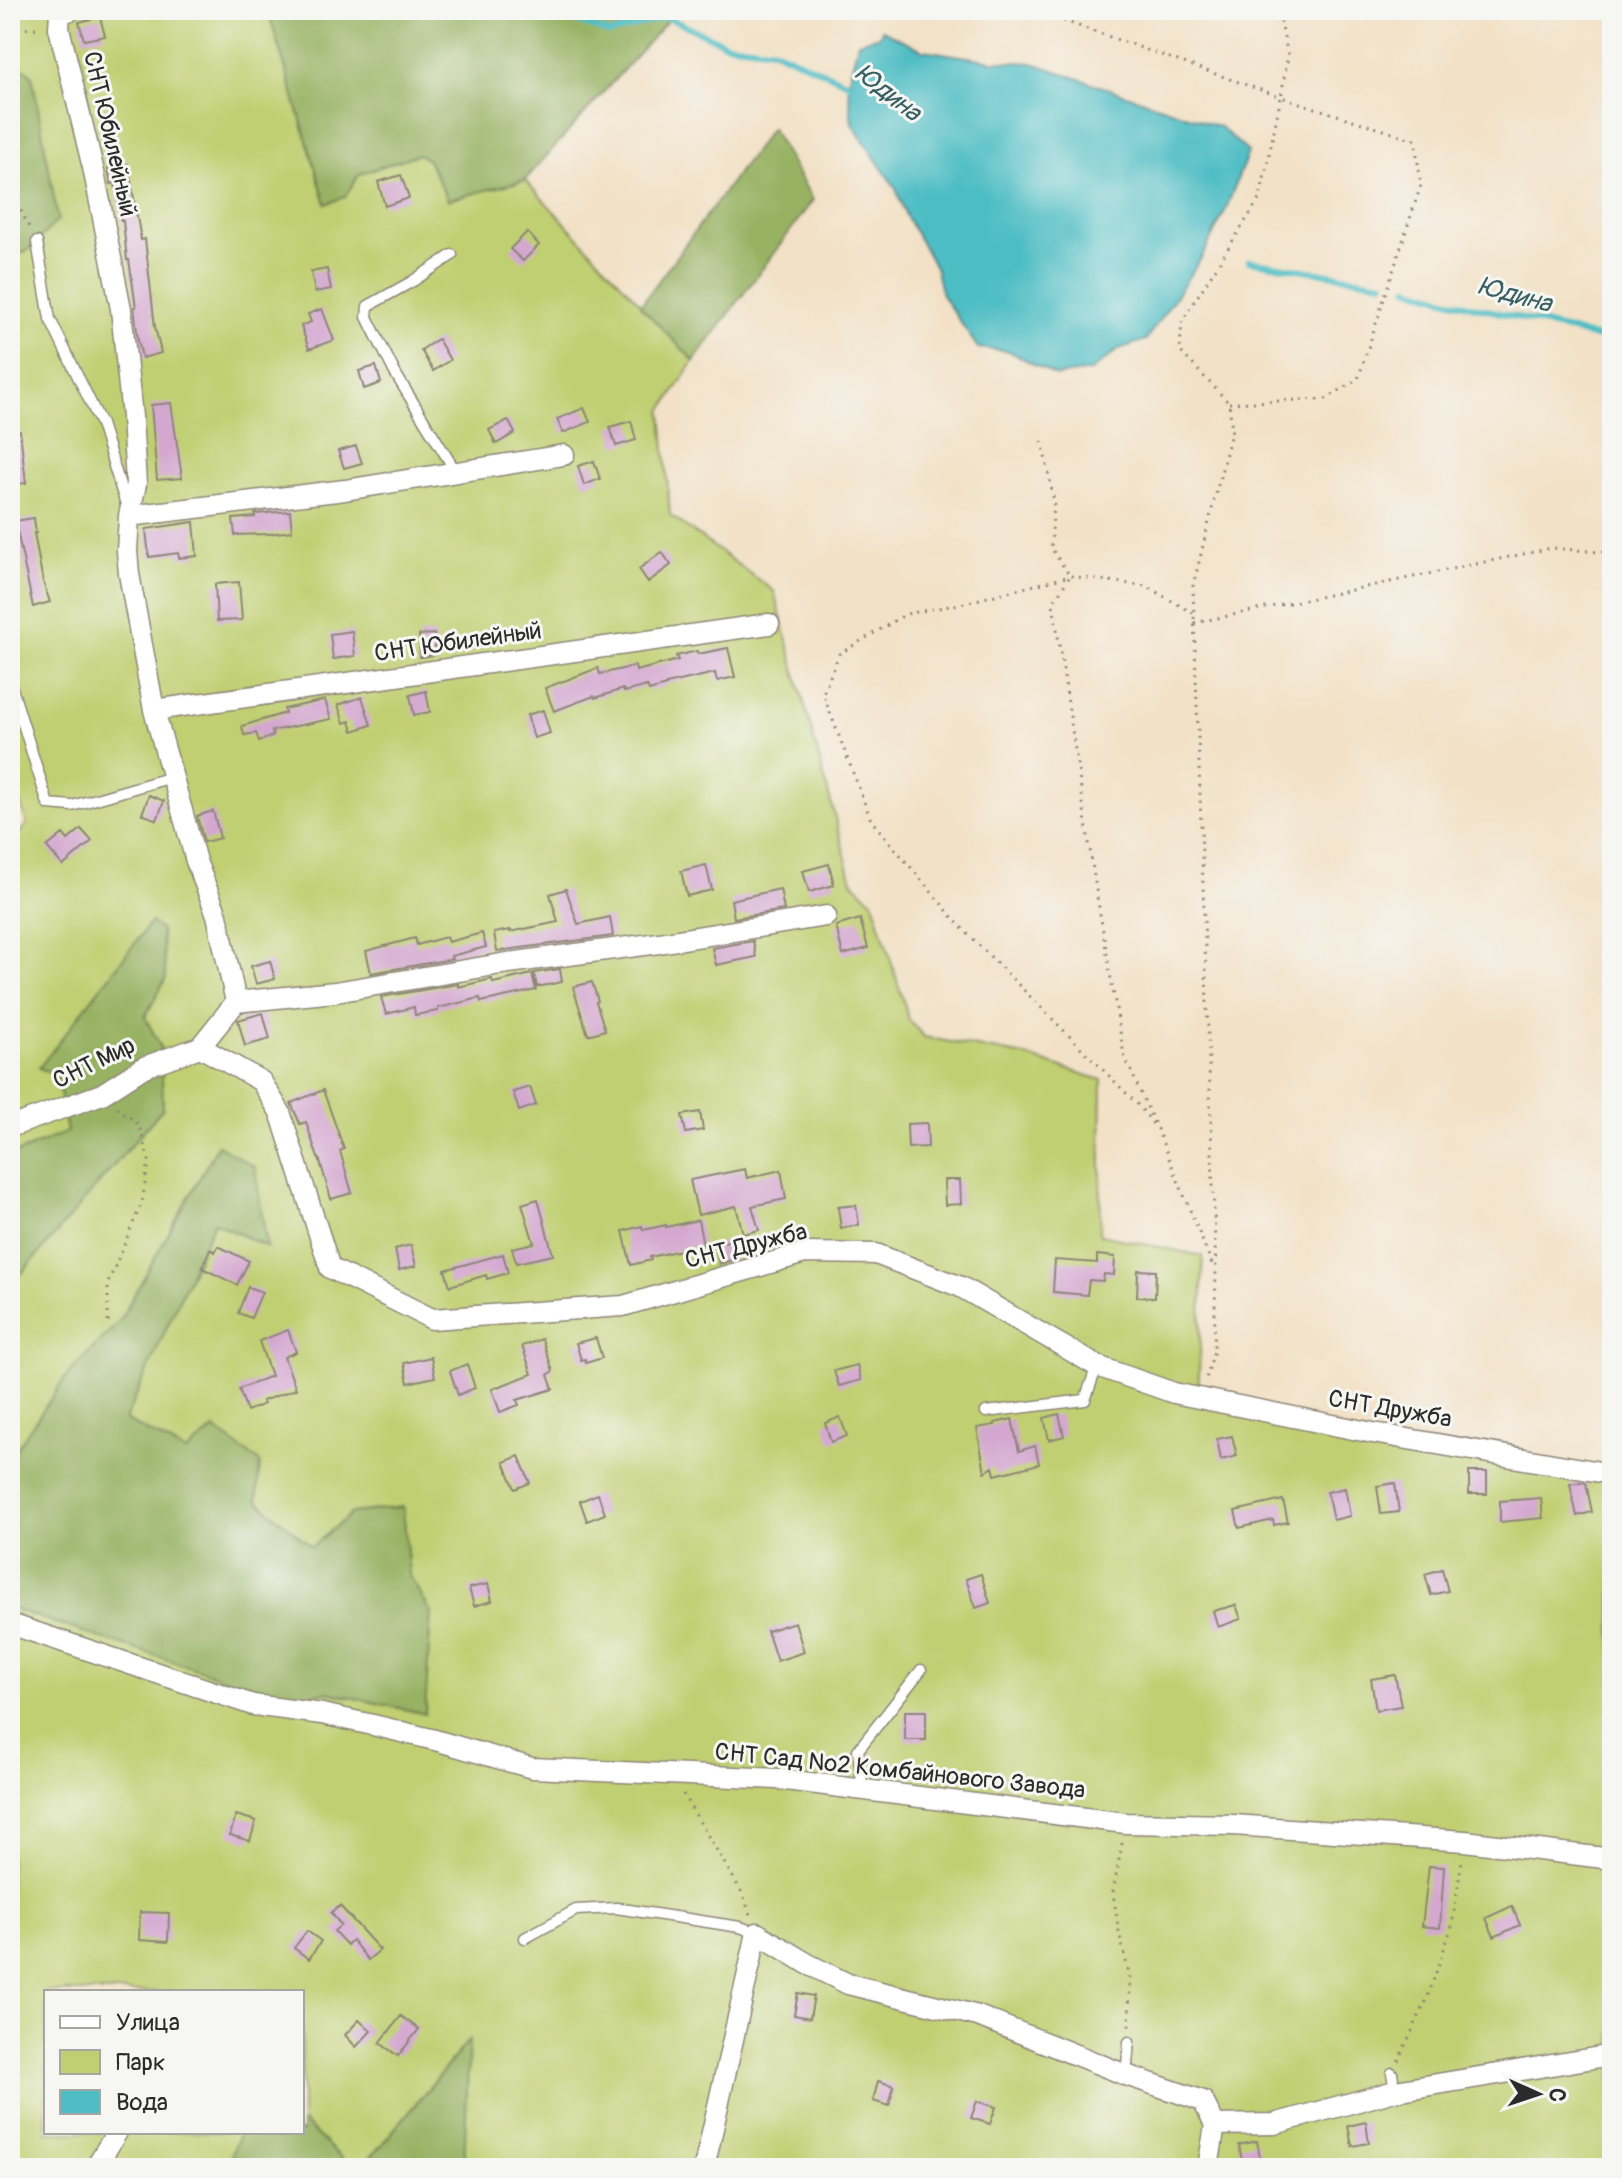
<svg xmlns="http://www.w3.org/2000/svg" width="1622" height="2178" font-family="Pangolin,sans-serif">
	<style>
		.green { fill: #c0cf71; stroke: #767d4e; stroke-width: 2 }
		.forest { fill: #98b263; stroke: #626e47; stroke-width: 2 }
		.water { fill: #4ebdc4; stroke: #3c7478; stroke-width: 2 }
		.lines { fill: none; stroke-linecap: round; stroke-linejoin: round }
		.stream { stroke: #4ebdc4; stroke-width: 6 }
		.building { fill: #d4a7d0 }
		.service-casing { stroke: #8e8678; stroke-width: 13 }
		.minor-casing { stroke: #8e8678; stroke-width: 23 }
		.path { stroke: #8e8678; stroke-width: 3; stroke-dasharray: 2 6; stroke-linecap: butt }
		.service { stroke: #fff; stroke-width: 10 }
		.minor { stroke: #fff; stroke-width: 20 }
		.labels { text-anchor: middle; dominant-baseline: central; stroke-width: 6; stroke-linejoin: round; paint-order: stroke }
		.street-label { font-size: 24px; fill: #2b2b2b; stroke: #f6f6f2 }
		.water-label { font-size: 26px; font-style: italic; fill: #375e61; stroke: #f6f6f2 }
	</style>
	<rect width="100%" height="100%" fill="#f6f6f2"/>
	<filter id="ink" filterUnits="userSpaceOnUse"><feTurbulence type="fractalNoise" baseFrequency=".0125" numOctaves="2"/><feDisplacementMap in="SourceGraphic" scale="16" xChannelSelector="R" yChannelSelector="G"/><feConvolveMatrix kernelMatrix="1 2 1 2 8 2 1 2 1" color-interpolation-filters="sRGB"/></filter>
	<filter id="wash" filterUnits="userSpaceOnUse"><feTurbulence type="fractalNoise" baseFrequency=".006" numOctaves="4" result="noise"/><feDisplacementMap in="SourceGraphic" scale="32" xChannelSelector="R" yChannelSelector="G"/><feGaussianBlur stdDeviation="1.8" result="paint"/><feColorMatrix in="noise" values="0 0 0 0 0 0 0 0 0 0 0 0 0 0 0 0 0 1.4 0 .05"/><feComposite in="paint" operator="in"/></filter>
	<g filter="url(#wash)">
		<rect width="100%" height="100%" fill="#f2e1c6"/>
		<path class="green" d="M10,10H268L326,203L345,197L359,174L418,154L428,160L448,200L525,180L694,361L662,411L670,515L774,591L852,881L873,901L909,1020L924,1037L1024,1056L1102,1080L1100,1235L1203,1256L1198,1403L1612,1482V2168H464L468,2041L362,2168H352L302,2121V1992H46V2132H240L227,2168H10V1608L282,1696L328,1692L347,1697L431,1613L409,1575L403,1507L352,1513L312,1547L257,1500L215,1429L186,1452L125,1420L214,1222L266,1247L218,1145L119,1322L68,1374L10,1458V1287L163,1108L161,1048L145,1017L166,978L40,1067L57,1075L67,1132L10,1156V844L27,824L10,771V259L28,250L32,75L10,58Z"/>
		<path class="forest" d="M268,10H677L525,180L448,200L428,160L418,154L359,174L345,197L326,204Z
			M10,58L32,75L58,220L28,250L10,259Z
			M771,128L813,200L694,361L640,306Z
			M151,922L161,931L166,978L145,1017L161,1048L163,1108L10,1287V1156L67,1132L57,1075L39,1068Z
			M218,1145L255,1167L267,1247L214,1222L125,1420L186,1452L214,1429L260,1462L257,1500L312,1547L352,1513L403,1507L409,1575L431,1613L425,1714L328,1692L282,1697L10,1608V1458L68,1374L119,1322Z
			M469,2040L464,2168H362Z
			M302,2121L352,2168H227L240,2132H302Z"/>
		<path class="water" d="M882,30L923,50L993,61L1033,63L1220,127L1248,152L1225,211L1202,257L1146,340L1119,349L1091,371L1056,376L1009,351L978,348L942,295L935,267L906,216L896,189L852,124L848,83L858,42L879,36Z"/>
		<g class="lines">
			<path class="stream" d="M546,10L610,34L666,17L726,44L774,50L848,83L853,87
				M1249,261L1383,283
				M1408,288L1452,301L1612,341"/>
		</g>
		<g id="blocks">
			<path class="building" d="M100,17L105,36L84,40L79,22Z
				M128,164L141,240L145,239L155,327L161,353L142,358L138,340L134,307H136L129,260H127L123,221H121L115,183L111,184L108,168Z
				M401,175L409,198L385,206L378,182Z
				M527,232L539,245L523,261L510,249Z
				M327,269L331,289L315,292L311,272Z
				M322,309L334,340L309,349L301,326L311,322L308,314Z
				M438,339L450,360L433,371L421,350Z
				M376,366L381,383L364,389L359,371Z
				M171,403L182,478L157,480L151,405Z
				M584,408L590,422L563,433L557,419Z
				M508,420L515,433L496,444L489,430Z
				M631,421L636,440L616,446L610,427Z
				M20,431L26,483L10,485V432Z
				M356,446L362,463L344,468L338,451Z
				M594,461L600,479L584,485L578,466Z
				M290,511L292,531L269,534L235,535L233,519L255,517V514Z
				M34,518L36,533H34L43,582L50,602L33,607L15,521Z
				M194,522L197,556L179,558L178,553L149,557L146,529Z
				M662,552L671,565L648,582L639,569Z
				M239,582L242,620L217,621L215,584Z
				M352,631L355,656L333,659L330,634Z
				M434,634L436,655L420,657L419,635Z
				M728,648L735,677L717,681L715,673L666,684V686L649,691L647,686L624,692L623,689L595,698L594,696L554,711L545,688L598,668L600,674L635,666L636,671L678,660L676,656L697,651L698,654Z
				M426,691L430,712L414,715L410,695Z
				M362,697L371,725L353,731L350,721L344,723L338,705Z
				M325,700L331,719L272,731L273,736L259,741L256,733L244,735L242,726L285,713L284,709Z
				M543,710L550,733L534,738L527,715Z
				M149,795L164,801L157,820L142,814Z
				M213,811L220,838L204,842L197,816Z
				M81,829L92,841L63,866L47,847L63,834L68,840Z
				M829,864L834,885L809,892L803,871Z
				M706,865L712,890L687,896L681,871Z
				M566,889L578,924L610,917L613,936L497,951L494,933L510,930V932L558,922L550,894Z
				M780,889L784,910L734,918L731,900Z
				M860,919L868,948L843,955L836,926Z
				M482,933L486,947L451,956L452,959L371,973L366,951L415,938L417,945L446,937L448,942Z
				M753,941L756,957L716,965L712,948Z
				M270,961L275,979L256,984L251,966Z
				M560,969L562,982L537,987L534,973Z
				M532,974L536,990L481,1002L480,998L438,1008V1011L415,1015L414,1007L386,1014L381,997L458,984V987L492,979L493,983Z
				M592,982L598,1001L596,1002L605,1030L588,1035L573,987Z
				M263,1013L270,1039L245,1046L238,1020Z
				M530,1087L536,1105L519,1111L513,1092Z
				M323,1090L344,1149L340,1151L352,1193L331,1199L319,1158H318L306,1122L300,1124L291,1103Z
				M700,1112L703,1130L686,1133L682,1115Z
				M927,1123L928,1147L908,1148L907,1124Z
				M745,1169L747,1178L781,1170L786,1199L752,1206L759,1230L743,1234L736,1206L698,1215L690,1180Z
				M944,1180H960L961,1204L945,1205Z
				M538,1199L553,1255L516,1263L512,1248L534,1243L522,1204Z
				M856,1205L859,1225L841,1228L838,1207Z
				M698,1220L703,1245L650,1257L651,1260L631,1265L623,1231L642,1226L643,1230L666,1225V1227Z
				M732,1240L736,1259L719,1264L715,1244Z
				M411,1245L416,1266L399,1270L395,1249Z
				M218,1246L249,1261L237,1285L202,1268L210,1249L215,1252Z
				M503,1254L508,1273L487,1279L486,1275L450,1286L445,1270Z
				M1097,1255L1115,1257L1114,1275L1104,1274L1103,1281L1089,1280L1087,1295L1053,1292L1055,1260L1097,1263Z
				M1138,1270L1156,1271L1155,1298L1137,1297Z
				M248,1287L262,1292L251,1318L238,1313Z
				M288,1330L296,1352L284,1357L296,1389L262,1401L264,1404L247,1411L239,1389L271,1376L259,1341Z
				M596,1338L602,1358L586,1363L585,1359L581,1360L576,1343Z
				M542,1339L553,1371L548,1375L553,1389L517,1400L519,1405L500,1412L492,1389L532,1374L522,1346Z
				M431,1357L435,1377L408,1383L404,1363Z
				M467,1364L475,1388L458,1395L450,1371Z
				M857,1365L861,1380L839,1386L834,1371Z
				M1059,1414L1064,1436L1049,1440L1044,1418Z
				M840,1417L847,1436L831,1442L825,1423Z
				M1012,1419L1019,1451L1035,1446L1039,1464L995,1475L993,1467L985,1472L977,1428L995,1425V1423Z
				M1232,1436L1237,1456L1221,1460L1217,1439Z
				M519,1456L530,1483L515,1489L504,1462Z
				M1469,1472H1487V1494H1469Z
				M1581,1482L1586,1483L1592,1512L1577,1516L1570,1484Z
				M1395,1483L1399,1512L1381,1514L1377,1486Z
				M1345,1488L1350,1516L1333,1520L1327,1492Z
				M598,1494L605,1514L587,1521L580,1501Z
				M1541,1498L1543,1518L1500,1522V1501Z
				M1283,1500L1288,1522L1274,1525L1273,1520L1239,1528L1235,1511Z
				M1442,1569L1448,1591L1431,1595L1425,1574Z
				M981,1574L990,1603L976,1608L966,1579Z
				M488,1584L492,1601L474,1606L469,1588Z
				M1236,1605L1241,1619L1218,1627L1213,1611Z
				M795,1622L804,1652L777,1661L767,1631Z
				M1395,1675L1401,1706L1376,1710L1371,1679Z
				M905,1711H926V1740H905Z
				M236,1815L256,1821L250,1841L230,1835Z
				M1429,1866L1444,1867L1440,1928L1422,1926Z
				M340,1906L380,1950L368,1960L352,1940L347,1945L334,1931L341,1925L331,1913Z
				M1512,1906L1520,1925L1494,1937L1486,1918Z
				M140,1912L169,1913L168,1942L139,1940Z
				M307,1931L321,1941L309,1959L294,1948Z
				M798,1993L814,1996L810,2018L794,2015Z
				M401,2016L419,2029L398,2056L380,2043Z
				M359,2020L371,2031L356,2047L345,2035Z
				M878,2081L894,2086L889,2106L873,2101Z
				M977,2101L996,2107L990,2124L971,2118Z
				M1366,2122L1369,2143L1352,2146L1348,2126Z
				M1257,2141L1261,2162L1243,2166L1239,2145Z"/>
		</g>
	</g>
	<g filter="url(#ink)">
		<use href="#blocks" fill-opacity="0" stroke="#8e8678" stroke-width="2"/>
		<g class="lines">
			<g class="service-casing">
				<path id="service" d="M37,242L50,319L101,424L127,508
					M452,255L413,281L368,306L367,317L395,373L456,472
					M10,682L48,804L72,806L172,777
					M986,1412L1085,1400L1097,1366
					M863,1791L858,1750L921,1670
					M525,1938L576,1910L616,1908L740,1927L757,1933
					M1392,2073L1395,2091
					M1126,2075L1129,2042"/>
			</g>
			<g class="minor-casing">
				<path id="minor" d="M71,10L60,13L59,28L94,172L121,309L132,417L136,484L129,516L127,551L129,574L154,710L196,861L217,915L236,1002L200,1047
					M129,516L345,490L564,455
					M154,710L769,624
					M236,1002L335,992L501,964L659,943L826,916
					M200,1047L261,1081L280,1112L330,1268L432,1319L623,1306L805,1253L876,1254L961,1287L1097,1366L1174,1393L1373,1433L1612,1474
					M10,1127L102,1094L144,1067L200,1047
					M10,1624L253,1705L322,1714L373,1725L435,1740L532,1768L778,1779L1125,1823L1233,1825L1465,1841L1612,1859
					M95,2168L117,2132
					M704,2168L757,1933L808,1964L848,1984L978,2016L1126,2075L1203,2101L1215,2125
					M1208,2168L1215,2125L1274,2124L1395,2091L1612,2055"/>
			</g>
			<path class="path" d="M1033,10L1281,97L1260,198L1182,321L1180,351L1229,403L1232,429L1193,586L1216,1272L1214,1351L1206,1379
				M10,29L38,28
				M10,189L30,229
				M1229,403L1326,399L1358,379L1421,185L1415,140L1281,97L1288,55L1278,10
				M1042,441L1054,501L1051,548L1070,576L1053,603L1097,896L1124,1055L1155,1125
				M1193,613L1146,586L1070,576L960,604L906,614L839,654L823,694L871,820L960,926L1139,1106L1157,1129L1214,1269
				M1194,623L1552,548L1612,553
				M108,1322V1283L142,1202L149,1161L139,1125L117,1107
				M683,1794L743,1894L751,1917
				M1122,1843L1113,1893L1119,1932L1130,1978L1129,2029
				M1398,2061L1427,1999L1452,1926L1462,1860"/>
			<use href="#service" class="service"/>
			<use href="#minor" class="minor"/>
		</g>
	</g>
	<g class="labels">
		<g class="street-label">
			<text transform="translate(110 134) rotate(77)">СНТ Юбилейный</text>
			<text transform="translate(458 642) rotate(-8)">СНТ Юбилейный</text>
			<text transform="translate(94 1063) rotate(-26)">СНТ Мир</text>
			<text transform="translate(746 1246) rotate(-14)">СНТ Дружба</text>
			<text transform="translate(1390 1409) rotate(10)">СНТ Дружба</text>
			<text transform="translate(900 1771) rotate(6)">СНТ Сад №2 Комбайнового Завода</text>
		</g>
		<g class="water-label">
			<text transform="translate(888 93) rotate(38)">Юдина</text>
			<text transform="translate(1515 295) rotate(15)">Юдина</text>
		</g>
	</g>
	<rect width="1622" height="2178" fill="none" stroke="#f6f6f2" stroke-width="40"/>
	<rect x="44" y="1990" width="260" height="144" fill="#f6f6f2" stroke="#a5a5a2" stroke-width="2"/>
	<rect x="60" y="2016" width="40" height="12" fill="#ffffff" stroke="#a5a5a2" stroke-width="2"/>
	<text x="116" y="2030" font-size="24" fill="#2b2b2b">Улица</text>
	<rect x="60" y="2050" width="40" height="24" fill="#c0cf71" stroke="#a5a5a2" stroke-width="2"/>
	<text x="116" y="2070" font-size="24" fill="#2b2b2b">Парк</text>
	<rect x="60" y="2090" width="40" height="24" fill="#4ebdc4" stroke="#a5a5a2" stroke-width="2"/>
	<text x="116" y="2110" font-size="24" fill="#2b2b2b">Вода</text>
	<g transform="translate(1538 2094) rotate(93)" stroke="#f6f6f2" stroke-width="6" paint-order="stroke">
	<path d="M0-6L14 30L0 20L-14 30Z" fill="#2b2b2b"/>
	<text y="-12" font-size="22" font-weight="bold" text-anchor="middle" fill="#2b2b2b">С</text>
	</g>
</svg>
